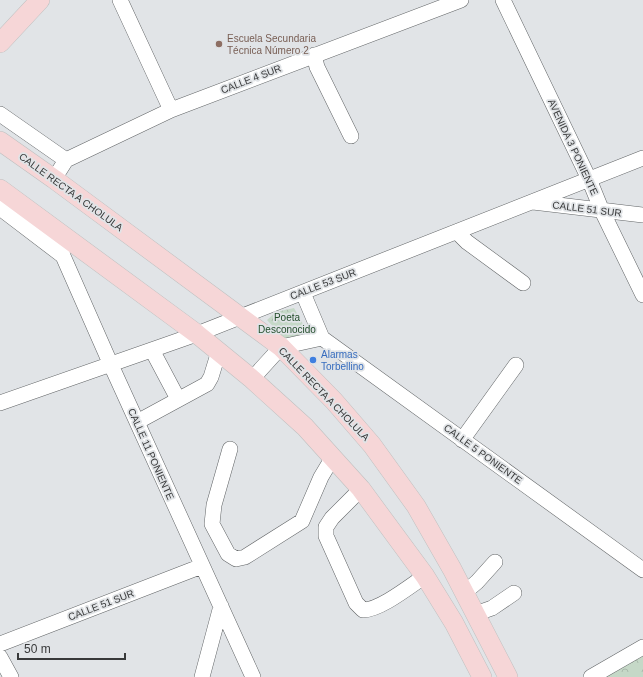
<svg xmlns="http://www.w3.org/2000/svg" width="643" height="677" font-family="Arial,sans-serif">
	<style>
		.forest { fill: url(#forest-crowns) }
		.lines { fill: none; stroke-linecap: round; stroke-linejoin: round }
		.minor-casing { stroke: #616466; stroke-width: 16 }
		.major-casing { stroke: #bfc0c0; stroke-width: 20 }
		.minor { stroke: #fff; stroke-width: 15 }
		.major { stroke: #f6d6d7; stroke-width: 19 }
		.education-dot { fill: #8d6e63; stroke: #e1e4e7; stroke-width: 1.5 }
		.shop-dot { fill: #3f7fe0; stroke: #e1e4e7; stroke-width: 1.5 }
		.labels { text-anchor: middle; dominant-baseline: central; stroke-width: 3.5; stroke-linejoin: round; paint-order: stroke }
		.education-label { font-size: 10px; fill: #785e54; stroke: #e1e4e7; text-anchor: start }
		.street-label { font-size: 10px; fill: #38393a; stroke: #e1e4e7 }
		.park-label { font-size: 10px; fill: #234d2b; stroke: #e1e4e7 }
		.shop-label { font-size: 10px; fill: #366cbe; stroke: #e1e4e7; text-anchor: start }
	</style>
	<defs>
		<pattern id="forest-crowns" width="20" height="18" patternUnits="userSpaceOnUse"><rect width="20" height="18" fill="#c5d8c7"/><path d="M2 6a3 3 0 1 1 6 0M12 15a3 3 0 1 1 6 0" fill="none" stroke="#aabaac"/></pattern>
	</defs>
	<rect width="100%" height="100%" fill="#e1e4e7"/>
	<path class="forest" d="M294,308L307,331L293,340L284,338L267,320L276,312Z
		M643,654V677H603Z"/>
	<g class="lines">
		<g class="minor-casing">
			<path id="minor" d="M120,0L171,110
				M503,0L589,179L602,211L643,295
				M314,55L317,67L351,136
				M0,114L66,160
				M54,179L66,160L171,110L461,0
				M533,202L643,215
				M0,208L63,256
				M55,229L63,256L111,365L253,677
				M457,232L467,242L523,283
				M303,293L322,338
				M322,338L643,570
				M152,350L178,399
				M252,379L281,347L322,338
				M0,403L197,334L643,158
				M137,422L207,384L211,377L219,351
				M462,440L516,365
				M230,449L214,505L212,524L228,554L236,559L245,557L302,521L321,477L333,457
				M361,489L332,518L326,527V536L356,603L363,610C380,610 410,586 425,576
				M464,593L477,582L495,562
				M475,614L492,608L514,593
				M0,644L202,566
				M0,657L11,677
				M202,677L221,606
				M591,677L643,647"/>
		</g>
		<g class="major-casing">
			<path id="major" d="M0,43L40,0
				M0,141L54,179L281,347L334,401L372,445L416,506L452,569L508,677
				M0,189L197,334L252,379L305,427L361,489L425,576L454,623L482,677"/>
		</g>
		<use href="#minor" class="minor"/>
		<use href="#major" class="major"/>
	</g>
	<circle class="education-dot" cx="219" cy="44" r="4"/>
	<circle class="shop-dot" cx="313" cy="360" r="4"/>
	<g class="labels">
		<g class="education-label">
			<text x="227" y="38">Escuela Secundaria<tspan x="227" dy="12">Técnica Número 2</tspan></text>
		</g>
		<g class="street-label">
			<text transform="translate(251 79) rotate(-21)">CALLE 4 SUR</text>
			<text transform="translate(573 147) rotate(65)">AVENIDA 3 PONIENTE</text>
			<text transform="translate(71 192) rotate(36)">CALLE RECTA A CHOLULA</text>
			<text transform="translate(587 209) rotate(7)">CALLE 51 SUR</text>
			<text transform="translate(323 284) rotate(-21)">CALLE 53 SUR</text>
			<text transform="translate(324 394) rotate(46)">CALLE RECTA A CHOLULA</text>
			<text transform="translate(151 454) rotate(66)">CALLE 11 PONIENTE</text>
			<text transform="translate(483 454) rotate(36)">CALLE 5 PONIENTE</text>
			<text transform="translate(101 605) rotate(-21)">CALLE 51 SUR</text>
		</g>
		<g class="park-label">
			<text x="287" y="317">Poeta<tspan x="287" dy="12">Desconocido</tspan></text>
		</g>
		<g class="shop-label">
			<text x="321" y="354">Alarmas<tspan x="321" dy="12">Torbellino</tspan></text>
		</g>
	</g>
	<path d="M18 653v6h107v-6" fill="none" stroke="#38393a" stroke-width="2"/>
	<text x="24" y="653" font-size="12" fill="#38393a" stroke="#e1e4e7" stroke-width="3" paint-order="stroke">50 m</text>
</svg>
